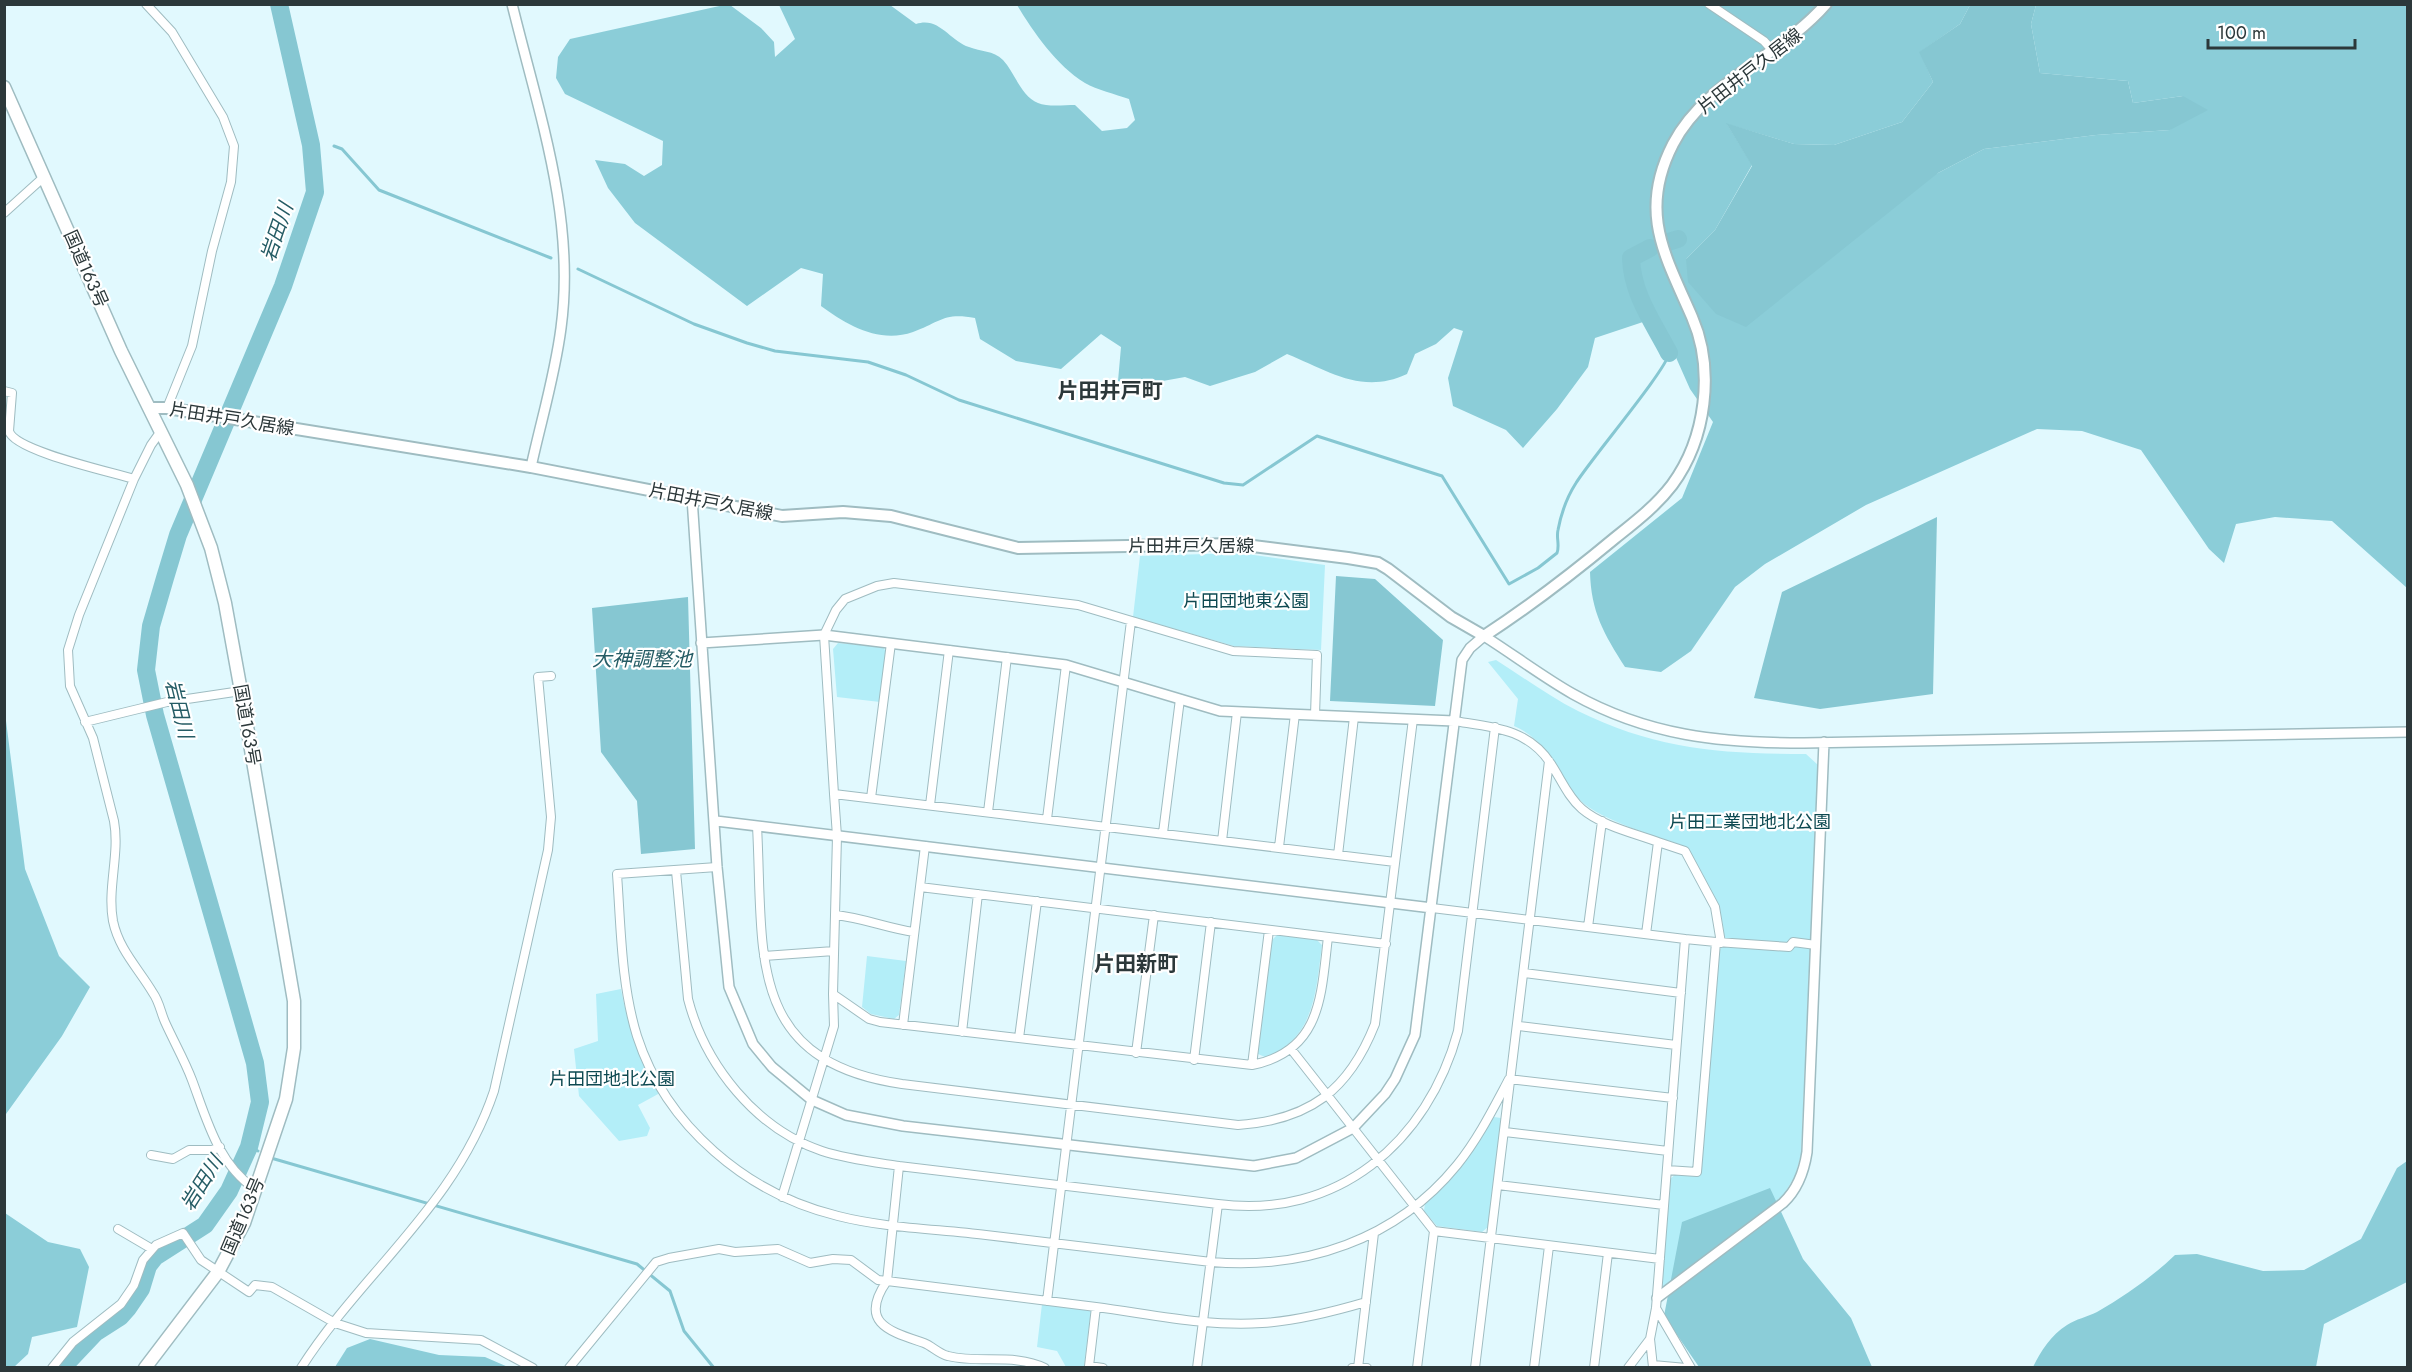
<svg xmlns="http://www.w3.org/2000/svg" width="2412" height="1372" font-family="Jost,'Noto Sans JP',sans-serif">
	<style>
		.green { fill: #b3eef8 }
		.forest { fill: #8bcdd8 }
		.water { fill: #86c7d2 }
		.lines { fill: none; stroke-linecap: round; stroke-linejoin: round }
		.stream { stroke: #86c7d2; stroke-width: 3 }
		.river { stroke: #86c7d2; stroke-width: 18 }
		.minor-casing { stroke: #9fbcc1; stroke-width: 10 }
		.tertiary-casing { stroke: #9fbcc1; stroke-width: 12 }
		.secondary-casing { stroke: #9fbcc1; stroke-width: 14 }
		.trunk-casing { stroke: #9fbcc1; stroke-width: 15 }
		.minor { stroke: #fff; stroke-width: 8 }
		.tertiary { stroke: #fff; stroke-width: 9 }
		.secondary { stroke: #fff; stroke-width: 10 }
		.trunk { stroke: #fff; stroke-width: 12 }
		.labels { text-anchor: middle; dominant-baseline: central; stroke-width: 4.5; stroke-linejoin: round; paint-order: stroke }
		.street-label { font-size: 18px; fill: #2c383a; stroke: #fff }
		.park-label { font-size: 18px; fill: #0d4951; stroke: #fff }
		.water-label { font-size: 20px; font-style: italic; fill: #255c65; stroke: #fff }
		.quarter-label { font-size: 21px; font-weight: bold; fill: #2c383a; stroke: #fff }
	</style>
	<rect width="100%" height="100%" fill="#e1f9fe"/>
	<path class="green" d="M1239,553L1325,565L1321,650L1234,646L1133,617L1140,556Z
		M838,643L883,647L886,652L880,702L837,697L833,649Z
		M1496,660C1523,677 1550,697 1578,711C1655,749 1721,754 1806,754L1818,765L1801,1155L1795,1176L1783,1196L1662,1288L1670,1179L1676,1174L1700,1176L1718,952C1739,931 1699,869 1688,848C1661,838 1600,820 1581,801C1554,775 1553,743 1514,726L1518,699L1488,662Z
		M1277,935L1317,940L1322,945C1316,990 1315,1040 1265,1057L1258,1054L1272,940Z
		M867,956L906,961L899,1015L894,1019L871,1014L862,1007Z
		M621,989C628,1027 641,1060 660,1093L638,1105L650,1128L647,1136L619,1141L579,1096L574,1049L598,1041L596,994Z
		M1494,1117L1501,1118V1121L1488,1227L1482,1232L1437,1226L1424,1211L1425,1203L1459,1170Z
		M1042,1304L1091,1311L1084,1367H1066L1057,1351L1037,1347Z"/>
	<path class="forest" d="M724,5H730L761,28L774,42L775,57L795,39L779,5H890L916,24C939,16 950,41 969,47C981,52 993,50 1003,60C1015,73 1021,96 1038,103C1047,107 1064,105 1075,105L1102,131L1127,128L1135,120L1129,99C1115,94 1097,90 1085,83C1056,65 1034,33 1017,5H1970L1960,24L1920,52L1933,82L1902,122L1834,145L1794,144L1727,124L1752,165L1715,230L1686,259L1938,173L1984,149L2096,135L2170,130L2183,96L2133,103L2128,81L2040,73L2031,24L2036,5H2407V588L2332,521L2275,517L2236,524L2224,563L2209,549L2141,450L2082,431L2037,429L1866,505L1765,564L1735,587L1691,651L1661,672L1625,667C1604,634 1591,612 1590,572L1682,498L1713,422L1690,389L1658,317L1595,338L1588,367L1557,409L1523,448L1506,430L1453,406L1448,378L1463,331L1454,328L1436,344L1415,354L1407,374C1362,395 1329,371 1287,354L1255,372L1210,386L1185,377L1135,386L1118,381L1121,347L1101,334L1061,369L1016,361L980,339L975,318C944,312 940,322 913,332C879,344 847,325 821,306L823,274L801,268L747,306L635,223L608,188L595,160L625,164L644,176L662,165L663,141L565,94L556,78L558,57L570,39Z
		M5,713L25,869L59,956L90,987L62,1036L6,1114Z
		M2407,1161V1282L2324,1324L2316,1367H2033C2041,1351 2051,1335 2067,1325C2076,1319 2087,1317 2097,1312C2125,1296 2152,1277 2175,1255L2197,1254L2263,1271L2304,1270L2361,1239L2397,1168Z
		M1770,1188L1803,1259L1851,1318L1872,1367H1699L1664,1316L1682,1222Z
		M5,1213L48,1242L80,1249L89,1267L77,1327L32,1337L28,1354L14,1367H5Z
		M370,1339L439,1355L485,1357L508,1367H335L347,1348Z"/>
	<path class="water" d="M1970,5H2036L2031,24L2040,73L2128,81L2133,103L2183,96L2208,110L2170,130L2096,135L1984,149L1938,173L1746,327L1716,314L1688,282L1686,259L1715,230L1752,166L1726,123L1794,144L1834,145L1902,122L1933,82L1919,52L1960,24Z
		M1937,517L1933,694L1820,709L1754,698L1782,592Z
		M1336,576L1375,579L1443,640L1435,706L1330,701Z
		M688,597L695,849L641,854L637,801L601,752L592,608Z"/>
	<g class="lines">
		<path class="stream" d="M334,146L342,149L379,190L551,258
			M578,269L694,324L747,343L775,351L868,362L906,375L959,400L1224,483L1243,485L1317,436L1442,476L1509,584L1538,568L1557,553C1560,545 1556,538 1558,530C1561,514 1567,497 1576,483C1590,460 1668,368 1669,353
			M249,1147L258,1151
			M271,1158L637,1264L670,1291L684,1331L714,1368"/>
		<path class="river" d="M1668,242L1678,239
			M1650,248L1631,258C1632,294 1653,322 1669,353
			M62,1368L95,1333L120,1317L128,1308L141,1289L148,1266L155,1257L205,1225L229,1191L249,1147L260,1102L255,1063L155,715L146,670L151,626L165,578L178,535L283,286L315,192L311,145L279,4"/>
		<g class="minor-casing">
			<path id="minor" d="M146,4L172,32L223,117L234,146L231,182L212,251L192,346L167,408
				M1709,4L1764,41L1773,51
				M4,213L45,176
				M4,391L12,393L9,431C14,451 112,472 134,479
				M161,431L151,445L134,479L79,615L68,650L70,686L93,738L114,821C120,854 107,888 113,921C119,950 139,969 153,993C159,1001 161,1013 165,1022C174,1042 185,1061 192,1080C207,1120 218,1164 255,1189
				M1315,715L1317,655L1233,651L1078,605L894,583L877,586L845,599L836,610L824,635L834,794L1395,862
				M1454,721C1491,727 1528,728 1551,764C1561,779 1568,797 1582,809C1602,826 1634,833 1658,842L1646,934
				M85,722L167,702L241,691
				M834,794L837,836L833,994L869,1019L880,1022L1252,1065C1322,1051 1321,995 1328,937
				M871,798L891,643
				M930,805L949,650
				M988,812L1007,657
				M1047,819L1066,665
				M757,826C764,952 744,1061 902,1084L1238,1125C1310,1120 1349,1090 1375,1024L1413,719
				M1163,833L1180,699
				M1222,841L1237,712
				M1658,842L1685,851L1715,907L1721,943
				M1279,847L1295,714
				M1338,855L1354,717
				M717,867L617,874C621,928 621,984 637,1036C666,1126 747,1194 838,1216C885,1228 937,1229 986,1235C1061,1244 1136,1253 1211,1262C1305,1270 1396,1240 1457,1165C1478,1139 1493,1109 1509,1079
				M676,871L688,999C705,1065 756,1129 822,1151C847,1159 873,1162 899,1166
				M920,887L1386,944
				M1432,908L1685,939L1656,1308L1650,1339L1628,1368
				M836,915C863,918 887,928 914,932
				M1588,927L1602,821
				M1717,942L1789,947L1793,942L1816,945
				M764,956L834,951
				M1524,973L1681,993
				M903,1025L925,846
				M1519,1026L1676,1045
				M962,1032L978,894
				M1019,1038L1037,901
				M1291,1049L1434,1231L1660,1259
				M1136,1053L1154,915
				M1194,1060L1211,922
				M1252,1065L1269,930
				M1509,1079L1673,1098
				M1505,1132L1668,1151
				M151,1155L173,1159L189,1150H212L220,1147
				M1667,1170L1697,1172L1716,942L1685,939
				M1498,1185L1664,1205
				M782,1197L834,1026L833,994
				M118,1229L152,1249
				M1047,1301L1131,621
				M1096,1307C1150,1314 1207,1327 1262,1323C1297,1321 1332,1312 1366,1302
				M1656,1308L1691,1368
				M1650,1339L1653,1367
				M1653,1365L1686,1368
				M52,1368L73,1342L121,1304L134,1285L143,1260L156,1245L183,1233L201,1260L249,1292L255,1285L272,1287L335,1323L366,1333L481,1340L533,1368
				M301,1368C363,1271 456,1205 494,1091L548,850L551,817L538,677L551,676
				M569,1368L656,1262L669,1258L719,1249L735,1252L778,1249L810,1263L833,1259L851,1260L878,1280L887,1281L1096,1307L1089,1366L1103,1368
				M1045,1368C1014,1353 980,1364 948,1356C939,1354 932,1346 924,1343C892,1332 857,1324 887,1281L899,1166L1218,1204
				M1197,1368L1218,1204C1337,1220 1428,1142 1458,1031L1495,727
				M1352,1368H1367
				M1358,1368L1374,1233
				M1417,1368L1434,1231
				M1475,1368L1549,761
				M1534,1368L1549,1246
				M1594,1368L1608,1253"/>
		</g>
		<g class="tertiary-casing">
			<path id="tertiary" d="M512,4C538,111 576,217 561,328C555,375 541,421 531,467
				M692,498L717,867L729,987L753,1044L772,1067L812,1100L846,1115L903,1126L1254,1166L1296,1158L1353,1128L1385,1094L1395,1079L1415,1035L1462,660L1470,648L1484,636C1514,655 1543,677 1573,694C1648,736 1720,743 1804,743L2408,732
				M701,643L824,635L1066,665L1220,711L1454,721
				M716,821L1432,908
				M1657,1298L1783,1203C1798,1189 1804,1172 1807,1152L1824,742"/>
		</g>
		<g class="secondary-casing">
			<path id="secondary" d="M150,408H167L531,467L782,516L843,512L891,516L1018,548L1237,544L1348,558L1378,563L1388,569L1451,617L1484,636C1530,606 1573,573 1615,538C1635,522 1656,506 1672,485C1706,439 1715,370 1692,317C1665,255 1638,212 1673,144C1705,82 1781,56 1826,4"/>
		</g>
		<g class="trunk-casing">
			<path id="trunk" d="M4,87L121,351L187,485L211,548L225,603L241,691L294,1001V1048L286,1099L244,1223L218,1272L145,1368"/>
		</g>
		<use href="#minor" class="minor"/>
		<use href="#tertiary" class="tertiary"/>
		<use href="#secondary" class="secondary"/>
		<use href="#trunk" class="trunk"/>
	</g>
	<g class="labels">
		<g class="street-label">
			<text transform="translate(1750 71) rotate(-38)">片田井戸久居線</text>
			<text transform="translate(86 269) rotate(66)">国道163号</text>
			<text transform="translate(232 419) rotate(9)">片田井戸久居線</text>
			<text transform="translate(711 502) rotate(11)">片田井戸久居線</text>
			<text x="1191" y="546">片田井戸久居線</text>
			<text transform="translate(247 725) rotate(80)">国道163号</text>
			<text transform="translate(243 1216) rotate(-67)">国道163号</text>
		</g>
		<g class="park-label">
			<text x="1246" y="601">片田団地東公園</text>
			<text x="1750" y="822">片田工業団地北公園</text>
			<text x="612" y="1079">片田団地北公園</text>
		</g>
		<g class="water-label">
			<text transform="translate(277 232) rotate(-71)">岩田川</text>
			<text x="642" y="659">大神調整池</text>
			<text transform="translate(179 709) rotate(76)">岩田川</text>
			<text transform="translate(202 1183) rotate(-58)">岩田川</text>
		</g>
		<g class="quarter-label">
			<text x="1110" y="391">片田井戸町</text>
			<text x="1136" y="964">片田新町</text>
		</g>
	</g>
	<rect width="2412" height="1372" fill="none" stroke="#2c383a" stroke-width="12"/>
	<path d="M2208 39v9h147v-9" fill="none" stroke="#2c383a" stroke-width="3"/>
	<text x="2217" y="39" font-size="18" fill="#2c383a" stroke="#ffffff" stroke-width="4.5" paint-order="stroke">100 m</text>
</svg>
